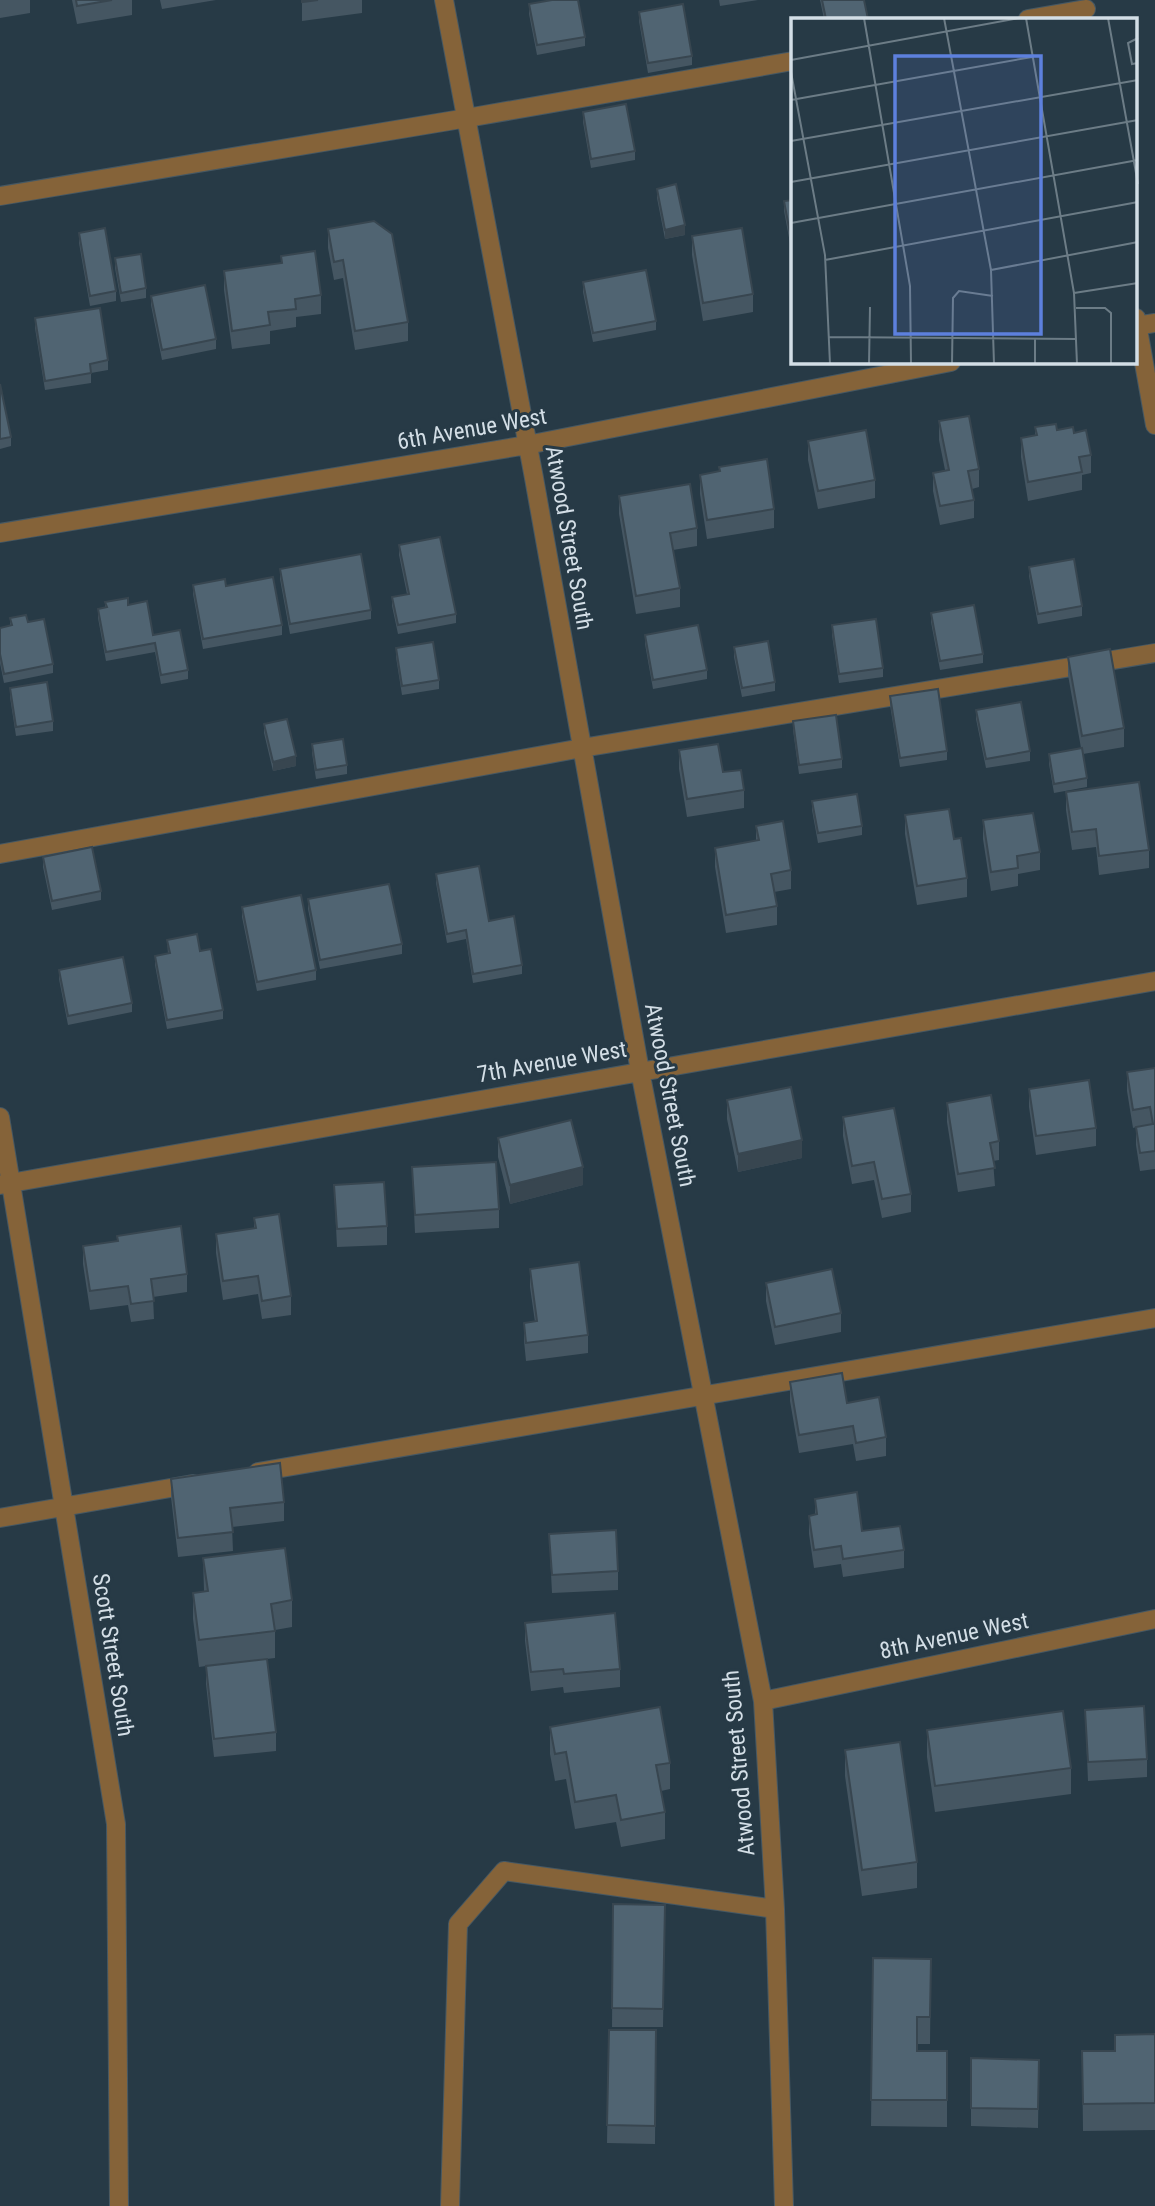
<svg xmlns="http://www.w3.org/2000/svg" width="1155" height="2206" font-family="'Roboto Condensed',sans-serif">
	<style>
		.lines { fill: none; stroke-linecap: round; stroke-linejoin: round }
		.minor-casing { stroke: #465863; stroke-width: 20 }
		.minor { stroke: #856339; stroke-width: 18 }
		.wall { fill: #455662 }
		.shaded-wall { fill: #384650 }
		.building { fill: #506472; stroke: #384650; stroke-width: 2 }
		.labels { text-anchor: middle; dominant-baseline: central; stroke-width: 6; stroke-linejoin: round; paint-order: stroke }
		.street-label { font-size: 23px; fill: #d3dee6; stroke: #273a46 }
		.inset-road { fill: none; stroke: #6c7c86; stroke-width: 2 }
		.view { fill: #5d80dd; fill-opacity: 0.15; stroke: #5d80dd; stroke-width: 3.5 }
		.inset-edge { fill: none; stroke: #d3dee6; stroke-width: 3.5 }
	</style>
	<rect width="100%" height="100%" fill="#273a46"/>
	<g class="lines">
		<g class="minor-casing">
			<path id="minor" d="M444,0L534,478L640,1071L763,1701L775,1909L784,2206
				M1028,19L1086,9
				M0,196L467,118L793,61
				M1136,318L1155,425
				M1136,326L1155,323
				M0,533L527,445L951,362
				M0,854L582,748L1155,653
				M0,1117L116,1824L119,2206
				M0,1185L1155,981
				M258,1472L1155,1318
				M0,1518L193,1484
				M763,1701L1155,1619
				M450,2206L458,1924L504,1871L775,1909"/>
		</g>
		<use href="#minor" class="minor"/>
	</g>
	<path class="wall" d="M0,0H30V13L0,18Z
		M72,0H132V15L77,24Z
		M160,0H216L162,9Z
		M302,0H362V13L302,21Z
		M719,0H758L720,6Z
		M820,0H864L868,19H824Z
		M529,4L585,37V46L537,55L529,14Z
		M639,12L692,56V65L648,73L639,21Z
		M583,112L635,151V160L591,168L583,122Z
		M657,189L685,235L665,239L657,198Z
		M793,200V259L784,211V201Z
		M328,229L408,322V341L355,350L343,278L334,280L328,248Z
		M79,233L116,291V301L90,306L79,243Z
		M692,236L753,294V312L703,321L692,255Z
		M281,256L321,295V314L296,317V327L270,331V344L232,349L224,290V271L281,263Z
		M115,258L146,288V298L121,302L115,268Z
		M583,282L656,321V330L593,342L583,292Z
		M151,296L216,339V349L162,360L151,305Z
		M35,318L108,360V370L91,373V383L45,390L35,328Z
		M0,384L11,437V446L0,449Z
		M939,421L979,469V487L972,489L974,500V518L940,525L933,491V473L945,470L939,440Z
		M1035,427L1074,433L1091,455V473L1082,475V490L1028,501L1021,457V438L1035,436Z
		M808,441L875,480V498L818,509L808,460Z
		M719,467L774,509V528L707,539L700,494V475L719,472Z
		M619,496L697,528V546L673,550L680,588V607L636,614L619,514Z
		M399,545L456,614V623L398,634L392,606V597L407,594L399,555Z
		M1029,567L1082,606V616L1038,624L1029,576Z
		M280,569L371,610V619L290,634L280,579Z
		M193,585L226,586L282,625V635L203,649L193,594Z
		M105,602L128,605L153,635L188,670V679L161,684L155,652L106,661L98,618V609L105,607Z
		M931,613L983,654V663L940,670L931,622Z
		M10,618L28,622L53,664V673L4,683L0,663V628L10,626Z
		M832,625L883,668V677L839,683L832,635Z
		M645,635L707,670V679L653,689L645,644Z
		M734,647L775,682V691L742,697L734,657Z
		M396,648L439,680V689L402,695L396,657Z
		M1068,657L1124,728V747L1083,754L1087,778V787L1054,793L1049,764V754L1081,748L1068,675Z
		M10,688L53,721V731L16,736L10,697Z
		M890,696L947,751V760L900,767L890,705Z
		M976,710L1030,751V761L986,768L976,719Z
		M793,721L842,759V768L799,774L793,730Z
		M264,724L296,766L273,771L264,733Z
		M312,744L347,765V774L316,779L312,753Z
		M679,750L723,772L744,790V808L687,817L679,769Z
		M1066,792L1149,850V868L1099,875L1096,847L1072,850L1066,810Z
		M812,801L862,826V835L818,843L812,810Z
		M905,815L954,839L967,878V897L917,905L905,834Z
		M983,820L1040,852V870L1018,874V886L991,891L983,839Z
		M756,826L791,870V889L774,892L777,906V925L726,933L715,867V848L756,841Z
		M43,857L101,891V900L52,910L43,867Z
		M436,874L522,965V974L473,983L466,939L447,943L436,883Z
		M308,899L402,944V954L320,969L308,909Z
		M242,907L316,970V980L257,991L242,917Z
		M167,940L200,951L223,1010V1019L167,1029L155,965V956L168,954Z
		M59,970L132,1003V1012L68,1025L59,979Z
		M1155,1068V1169L1140,1171L1136,1145V1127L1133,1128L1127,1091V1072Z
		M1029,1089L1096,1128V1146L1036,1155L1029,1107Z
		M727,1100L802,1158L738,1172L727,1119Z
		M947,1103L999,1141V1160L993,1161L995,1186L958,1192L947,1122Z
		M843,1117L911,1194V1212L882,1218L874,1180L852,1184L843,1136Z
		M498,1138L583,1185L510,1204L498,1157Z
		M412,1167L499,1209V1228L415,1233Z
		M334,1185L387,1226V1245L337,1247Z
		M254,1218L291,1296V1315L262,1319L258,1294L223,1300L216,1253V1234L254,1228Z
		M117,1236L187,1274V1292L153,1297L154,1319L131,1322L128,1305L90,1310L83,1264V1246L117,1241Z
		M530,1269L588,1335V1353L526,1361L524,1341V1323L535,1322L530,1287Z
		M766,1283L841,1313V1332L775,1345L766,1301Z
		M790,1382L847,1403L886,1437V1456L856,1461L853,1444L799,1453L790,1401Z
		M171,1479L284,1502V1521L232,1527L233,1551L178,1557L171,1497Z
		M815,1499L862,1531L904,1550V1568L843,1577L841,1564L814,1568L809,1534V1516L815,1515Z
		M549,1534L618,1571V1590L552,1593Z
		M203,1558L292,1600V1627L275,1630V1658L226,1664L276,1732V1751L214,1757L206,1684V1666L199,1667L193,1619V1593L204,1591Z
		M525,1623L620,1669V1687L564,1693L563,1687L531,1691L525,1641Z
		M1085,1710L1147,1759V1777L1088,1781Z
		M550,1727L670,1763V1789L661,1791L665,1812V1839L621,1847L616,1822L575,1829L566,1779L555,1781L550,1754Z
		M927,1730L1071,1768V1794L935,1812L927,1757Z
		M845,1750L917,1862V1888L862,1896L845,1776Z
		M613,1904L665,1905L663,2027H612Z
		M873,1958L931,1959L930,2044H917V2051H947V2127L871,2126Z
		M609,2030H656L655,2144L607,2143Z
		M1155,2034V2130L1083,2131L1082,2051H1115Z
		M971,2058L1039,2060L1038,2128L971,2126Z"/>
	<path class="shaded-wall" d="M685,225V235L665,239V230Z
		M296,756V766L273,771V762Z
		M802,1140V1158L738,1172V1154Z
		M583,1167V1185L510,1204V1185Z"/>
	<path class="building" d="M76,0H112L77,6Z
		M302,0H318L302,2Z
		M552,0H578L585,37L537,45L529,4Z
		M822,0H864L868,19H826Z
		M683,4L692,56L648,63L639,12Z
		M626,104L635,151L591,159L583,112Z
		M676,184L685,225L665,230L657,189Z
		M793,200V249L784,201Z
		M374,221L392,234L408,322L355,331L343,260L334,262L328,229Z
		M105,228L116,291L90,296L79,233Z
		M742,228L753,294L703,303L692,236Z
		M315,251L321,295L295,299L296,309L268,312L270,325L232,331L224,271L282,263L281,256Z
		M141,254L146,288L121,293L115,258Z
		M646,270L656,321L593,333L583,282Z
		M205,285L216,339L162,350L151,296Z
		M100,308L108,360L90,364L91,373L45,381L35,318Z
		M0,384L11,437L0,439Z
		M969,416L979,469L968,471L974,500L940,506L933,473L949,470L939,421Z
		M1056,424L1057,430L1073,427L1074,433L1086,430L1091,455L1079,457L1082,472L1028,482L1021,438L1037,435L1035,427Z
		M866,430L875,480L818,491L808,441Z
		M767,459L774,509L707,520L700,475L720,471L719,467Z
		M690,484L697,528L670,533L680,588L636,596L619,496Z
		M440,537L456,614L398,625L392,597L409,594L399,545Z
		M361,554L371,610L290,624L280,569Z
		M1074,559L1082,606L1038,614L1029,567Z
		M273,577L282,625L203,639L193,585L225,579L226,586Z
		M128,598V605L147,601L153,635L180,630L188,670L161,675L155,643L106,652L98,609L107,607L105,602Z
		M974,605L983,654L940,661L931,613Z
		M26,615L28,622L44,619L53,664L4,674L0,654V628L12,625L10,618Z
		M876,619L883,668L839,674L832,625Z
		M698,625L707,670L653,680L645,635Z
		M768,641L775,682L742,688L734,647Z
		M433,642L439,680L402,686L396,648Z
		M1110,649L1124,728L1082,736L1068,657Z
		M47,682L53,721L16,727L10,688Z
		M938,689L947,751L900,758L890,696Z
		M1021,702L1030,751L986,759L976,710Z
		M836,715L842,759L799,765L793,721Z
		M287,719L296,756L273,762L264,724Z
		M343,739L347,765L316,770L312,744Z
		M718,744L723,772L741,770L744,790L687,799L679,750Z
		M1082,748L1087,778L1054,784L1049,754Z
		M1139,782L1149,850L1099,856L1096,829L1072,832L1066,792Z
		M857,794L862,826L818,833L812,801Z
		M949,809L954,839L961,838L967,878L917,886L905,815Z
		M1033,813L1040,852L1017,856L1018,868L991,872L983,820Z
		M783,821L791,870L771,874L777,906L726,915L715,848L759,840L756,826Z
		M92,847L101,891L52,901L43,857Z
		M479,866L489,921L514,916L522,965L473,974L466,930L447,934L436,874Z
		M389,884L402,944L320,960L308,899Z
		M301,895L316,970L257,982L242,907Z
		M197,934L200,951L211,949L223,1010L167,1020L155,956L170,953L167,940Z
		M123,957L132,1003L68,1016L59,970Z
		M1155,1068V1151L1140,1153L1136,1127L1153,1124L1150,1107L1133,1110L1127,1072Z
		M1089,1080L1096,1128L1036,1136L1029,1089Z
		M791,1087L802,1140L738,1154L727,1100Z
		M991,1095L999,1141L990,1143L995,1168L958,1174L947,1103Z
		M894,1108L911,1194L882,1199L874,1162L852,1166L843,1117Z
		M571,1120L583,1167L510,1185L498,1138Z
		M496,1162L499,1209L415,1215L412,1167Z
		M384,1182L387,1226L337,1229L334,1185Z
		M279,1214L291,1296L262,1301L258,1276L223,1281L216,1234L256,1228L254,1218Z
		M181,1226L187,1274L151,1279L154,1301L131,1304L128,1286L90,1291L83,1246L118,1241L117,1236Z
		M579,1262L588,1335L526,1343L524,1323L537,1321L530,1269Z
		M832,1269L841,1313L775,1327L766,1283Z
		M842,1373L847,1403L879,1397L886,1437L856,1443L853,1426L799,1435L790,1382Z
		M280,1463L284,1502L230,1508L233,1532L178,1538L171,1479Z
		M857,1492L862,1531L900,1526L904,1550L843,1559L841,1546L814,1550L809,1516L817,1514L815,1499Z
		M616,1530L618,1571L552,1575L549,1534Z
		M285,1548L292,1600L271,1604L275,1631L199,1640L193,1593L208,1591L203,1558Z
		M615,1613L620,1669L564,1674L563,1669L531,1672L525,1623Z
		M267,1659L276,1732L214,1739L206,1666Z
		M1144,1706L1147,1759L1088,1762L1085,1710Z
		M660,1707L670,1763L656,1765L665,1812L621,1820L616,1795L575,1802L566,1752L555,1754L550,1727Z
		M1063,1711L1071,1768L935,1786L927,1730Z
		M900,1742L917,1862L862,1870L845,1750Z
		M613,1904L665,1905L663,2009L612,2008Z
		M873,1958L931,1959L930,2017H917V2051H947V2100H871Z
		M609,2030H656L655,2126L607,2125Z
		M1155,2034V2103L1083,2104L1082,2051H1115V2035Z
		M971,2058L1039,2060L1038,2109L971,2108Z"/>
	<g class="labels">
		<g class="street-label">
			<text transform="translate(472 429) rotate(-10)">6th Avenue West</text>
			<text transform="translate(569 538) rotate(80)">Atwood Street South</text>
			<text transform="translate(552 1062) rotate(-10)">7th Avenue West</text>
			<text transform="translate(670 1095) rotate(79)">Atwood Street South</text>
			<text transform="translate(954 1636) rotate(-12)">8th Avenue West</text>
			<text transform="translate(113 1655) rotate(81)">Scott Street South</text>
			<text transform="translate(739 1763) rotate(-95)">Atwood Street South</text>
		</g>
	</g>
	<g transform="translate(791 18)">
		<rect width="346" height="346" fill="#273a46"/>
		<path class="inset-road" d="M73,0L119,268L120,346M153,0L200,252L203,346M235,0L283,275L286,346M317,0L347,166M347,20L337,25L341,46L347,45M0,42L228,0M0,54L34,237L39,346M0,82L241,39M0,123L347,62M0,164L347,102M0,205L347,142M34,242L347,184M200,252L347,224M283,275L347,265M285,290H314L320,295V346M38,319L285,321M244,321V346M78,346L79,289M161,346L162,280L168,273L202,278"/>
		<path class="view" d="M104,38H250V316H104Z"/>
		<rect width="346" height="346" class="inset-edge"/>
	</g>
</svg>
